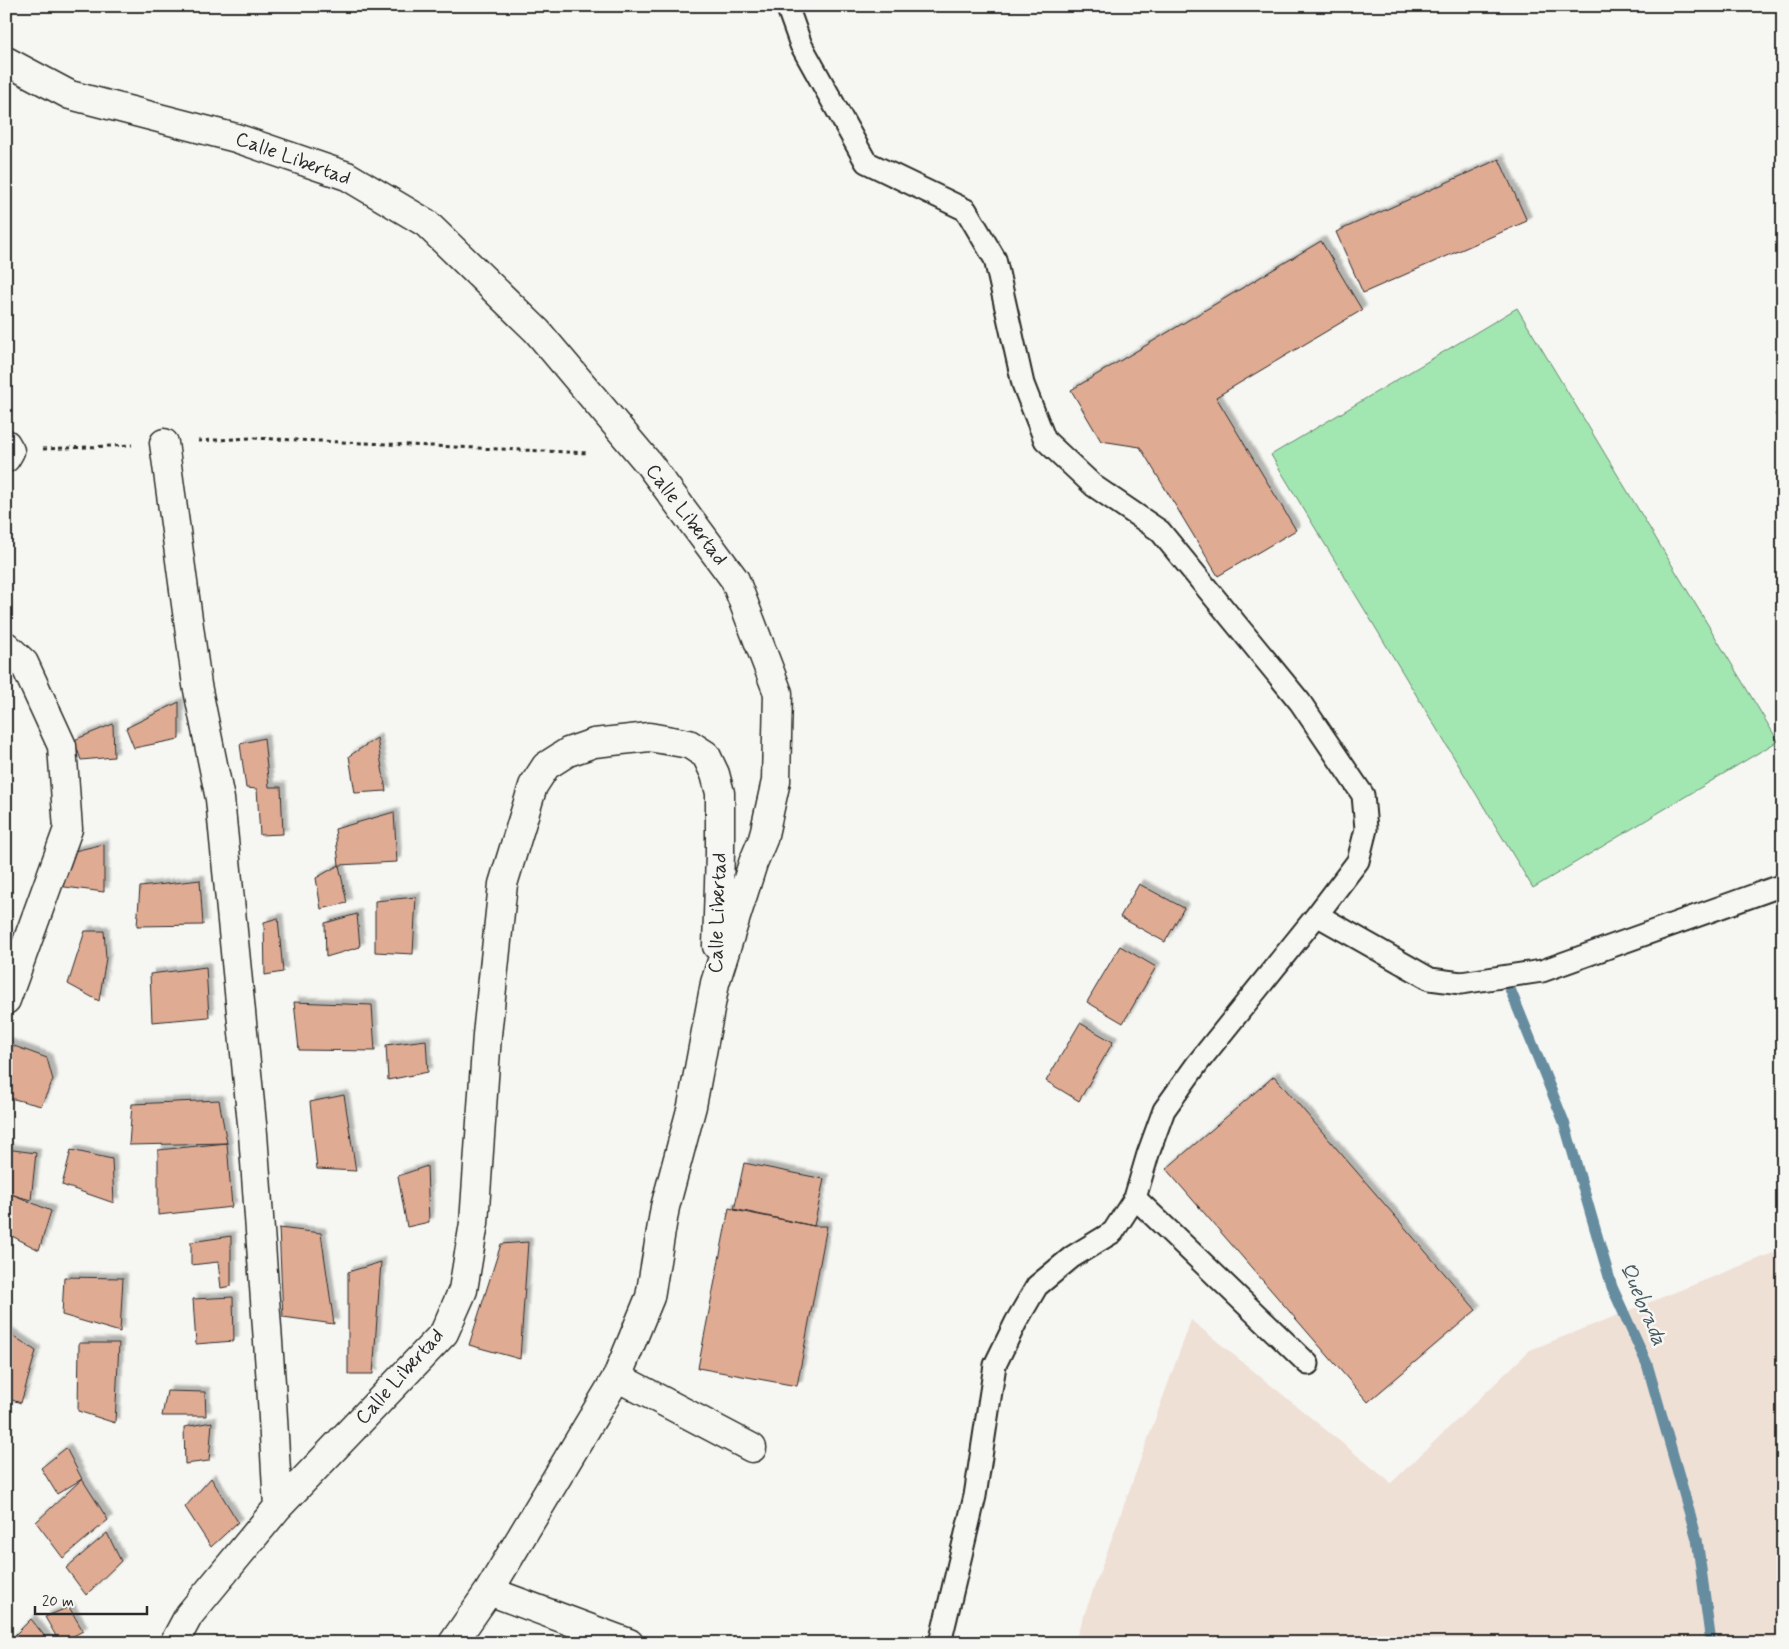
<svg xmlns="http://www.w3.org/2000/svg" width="1789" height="1649" font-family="Mynerve,sans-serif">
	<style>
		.built { fill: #efe0d6 }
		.green { fill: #a2e6b1; stroke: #66886e }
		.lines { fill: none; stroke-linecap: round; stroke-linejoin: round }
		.stream { stroke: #658c9f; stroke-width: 11 }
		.building { fill: #dfab93; stroke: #2b2b2b; filter: url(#shadow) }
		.service-casing { stroke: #2b2b2b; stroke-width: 25 }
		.minor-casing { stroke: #2b2b2b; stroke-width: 31 }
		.path { stroke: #2b2b2b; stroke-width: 3; stroke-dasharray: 4 4; stroke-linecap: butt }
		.service { stroke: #f6f6f2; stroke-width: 21 }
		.minor { stroke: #f6f6f2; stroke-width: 28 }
		.labels { text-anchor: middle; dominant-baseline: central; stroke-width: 5; stroke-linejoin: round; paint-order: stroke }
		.street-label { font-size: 20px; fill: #2b2b2b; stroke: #f6f6f2 }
		.water-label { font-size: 21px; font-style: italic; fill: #485b65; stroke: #f6f6f2 }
	</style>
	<defs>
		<filter id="shadow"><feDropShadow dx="4.5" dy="-4.5" stdDeviation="1" flood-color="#0004"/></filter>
	</defs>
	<rect width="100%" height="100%" fill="#f6f6f2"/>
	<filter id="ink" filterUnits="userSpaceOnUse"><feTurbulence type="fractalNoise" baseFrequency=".02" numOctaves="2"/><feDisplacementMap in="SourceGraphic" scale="10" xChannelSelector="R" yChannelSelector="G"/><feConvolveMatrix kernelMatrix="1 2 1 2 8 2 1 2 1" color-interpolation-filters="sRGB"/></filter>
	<g filter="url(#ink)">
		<path class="built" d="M1783,1249V1587L1775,1643H1074L1191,1320L1391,1483L1530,1350Z"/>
		<path class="green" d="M1517,308L1778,741L1533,888L1271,455Z"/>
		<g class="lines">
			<path class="stream" d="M1510,989L1564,1122L1612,1287L1647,1364L1697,1539L1711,1643"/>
		</g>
		<path class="building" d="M1499,159L1527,221L1363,293L1336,232Z
			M1321,241L1362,310L1216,397L1296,530L1218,576L1140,447L1101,441L1071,390Z
			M1783,409V427L1775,414Z
			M179,702V739L134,748L126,728Z
			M113,724L114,757L81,760L74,740Z
			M264,738L269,787H281L283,834L260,835L257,789L246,788L240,744Z
			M377,738L386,791L355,793L349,756Z
			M394,812L397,862L339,865L335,829Z
			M104,844V892L57,886L70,852Z
			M339,865L347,903L321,909L316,878Z
			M200,880L203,925L137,926L140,887Z
			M1139,884L1184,908L1165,942L1120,917Z
			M416,897L413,954L375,952V901Z
			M357,914L360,947L326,957L325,923Z
			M278,918L283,972L265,975L264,922Z
			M85,931H104L106,958L99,1001L68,984Z
			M1120,946L1156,967L1123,1023L1087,1002Z
			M206,967L209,1017L152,1022L150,974Z
			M294,1002L372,1005L375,1051L299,1050Z
			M1080,1023L1113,1042L1079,1101L1046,1081Z
			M426,1040L428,1072L388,1080L386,1045Z
			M6,1043L47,1058L53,1080L41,1106L6,1097Z
			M1274,1076L1476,1310L1368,1402L1166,1169Z
			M344,1095L356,1171L317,1169L310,1102Z
			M219,1100L227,1143L129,1145L132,1104Z
			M227,1143L232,1207L158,1215V1150Z
			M6,1149L36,1153L31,1200L6,1193Z
			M71,1150L112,1159L114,1203L62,1185Z
			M744,1163L824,1179L814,1226L734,1210Z
			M427,1166L429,1222L407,1227L398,1176Z
			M12,1194L51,1211L39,1250L6,1233V1209Z
			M729,1208L814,1226H827L797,1386L698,1368Z
			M279,1228L321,1233L334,1324L283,1317Z
			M231,1236V1286L221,1288L218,1262L191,1265V1242Z
			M528,1242L520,1359L469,1345L501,1244Z
			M381,1262L373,1374H348V1272Z
			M64,1277L123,1278L120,1332L62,1315Z
			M233,1297L234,1341L196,1344L193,1299Z
			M6,1331L36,1351L21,1403L6,1398Z
			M79,1343H119L115,1423L78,1411Z
			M167,1391L205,1392L206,1416H162Z
			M212,1422L209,1461L185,1464L184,1427Z
			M66,1448L82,1479L57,1494L41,1468Z
			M211,1478L238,1522L211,1547L185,1507Z
			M82,1479L108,1520L63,1558L36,1522Z
			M107,1533L121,1561L86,1595L66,1568Z
			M69,1607L83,1631L60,1643L45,1617Z
			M31,1619L50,1643H7Z"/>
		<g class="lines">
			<g class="service-casing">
				<path id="service" d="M787,6L801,45L866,162L966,210L995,259L1023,384L1045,440L1094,486L1160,531L1300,702L1363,795L1366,829L1358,861L1317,915L1197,1064L1164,1110L1148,1154L1135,1198L1113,1232L1072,1257L1037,1286L1016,1322L995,1365L975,1496L940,1643
					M1317,915L1430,979L1461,983L1542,971L1783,885
					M1135,1198L1308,1364"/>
			</g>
			<g class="minor-casing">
				<path id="minor" d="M6,61L70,95L236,138L347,176L426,223L537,331L649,464L735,580L778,693L776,781L763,839L753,863L715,983L692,1106L665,1207L650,1297L617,1377L489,1591L453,1643
					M164,443L197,685L220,799L253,1134L271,1383L278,1507
					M6,444L10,451L6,458
					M6,646L24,663L62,746L68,829L6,1000
					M617,1377L752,1448
					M489,1591L629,1643
					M174,1643L189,1615L278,1507L444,1333L463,1290L474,1223L487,1035L503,884L533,786L546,766L568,752L594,743L649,737L689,744L706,755L715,774L720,793V853L717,946"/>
			</g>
			<path class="path" d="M198,441L252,438L589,453
				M43,449L132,445"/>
			<use href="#service" class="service"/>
			<use href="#minor" class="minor"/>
		</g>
	</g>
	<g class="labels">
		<g class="street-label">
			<text transform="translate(293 159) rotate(20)">Calle Libertad</text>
			<text transform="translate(686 515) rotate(53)">Calle Libertad</text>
			<text transform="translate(718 913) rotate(-88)">Calle Libertad</text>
			<text transform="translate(400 1377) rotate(-48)">Calle Libertad</text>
		</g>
		<g class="water-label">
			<text transform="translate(1643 1304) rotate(67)">Quebrada</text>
		</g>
	</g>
	<rect width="1789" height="1649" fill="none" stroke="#f6f6f2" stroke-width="25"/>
	<rect x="12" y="12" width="1764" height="1624" fill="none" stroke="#2b2b2b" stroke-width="2" filter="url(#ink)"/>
	<path d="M35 1606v8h112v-8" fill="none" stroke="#2b2b2b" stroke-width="2.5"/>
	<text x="42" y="1606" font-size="15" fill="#2b2b2b" stroke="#f6f6f2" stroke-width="4" paint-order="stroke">20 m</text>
</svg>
